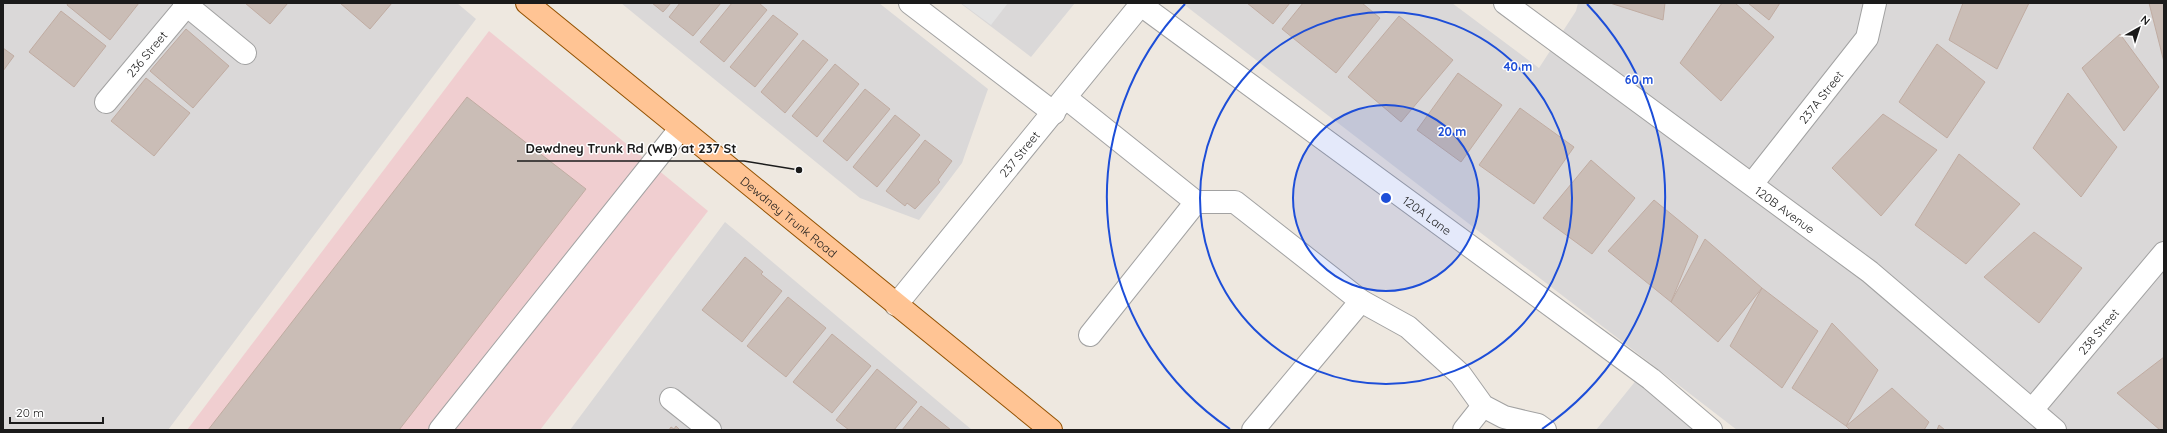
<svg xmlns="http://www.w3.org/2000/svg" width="2167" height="433" font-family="Quicksand,sans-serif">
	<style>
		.residential { fill: #dad8d8 }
		.commercial { fill: #f0ced0 }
		.parking { fill: #e3e3e3 }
		.building { fill: #cabdb6; stroke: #c0aca2 }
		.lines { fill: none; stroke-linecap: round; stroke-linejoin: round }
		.minor-casing { stroke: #a2a2a2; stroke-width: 24 }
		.major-casing { stroke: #935100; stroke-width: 24 }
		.minor { stroke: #fff; stroke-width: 22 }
		.major { stroke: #ffc494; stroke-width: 22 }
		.ring { fill: none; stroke: #1d4ed8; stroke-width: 2 }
		.labels { text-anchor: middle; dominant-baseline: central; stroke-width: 3; stroke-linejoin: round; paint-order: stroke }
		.street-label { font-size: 12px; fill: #1b1b1b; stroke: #fff }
		.centre { fill: #1d4ed8; stroke: #fff; stroke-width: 2 }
		.ring-label { font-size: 12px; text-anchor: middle; font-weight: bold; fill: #1d4ed8; stroke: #fff; stroke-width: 3; stroke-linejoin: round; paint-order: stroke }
		.leader { fill: none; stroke: #1b1b1b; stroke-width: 1.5 }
		.callout-dot { fill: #1b1b1b; stroke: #fff; stroke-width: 1.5 }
		.callout-label { font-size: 13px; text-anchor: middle; font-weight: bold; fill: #1b1b1b; stroke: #fff; stroke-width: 3; stroke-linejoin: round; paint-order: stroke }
	</style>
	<rect width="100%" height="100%" fill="#eee8e0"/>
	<path class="residential" d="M3,3H457L476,19L168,430H3Z
		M621,3H879L988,89L962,163L919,220L860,198Z
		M960,3H1075L1031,57Z
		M1182,3H1452L1539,68L1576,11L1578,3H2164V430H1737Z
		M725,222L972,430H570Z
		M1642,373L1709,430H1596Z"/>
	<path class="commercial" d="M489,31L708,211L540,430H187Z"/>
	<path class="parking" d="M961,3H1008L991,25Z"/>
	<path class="building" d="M68,3H139L110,40L67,5Z
		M245,3H288L270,24Z
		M340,3H392L370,29Z
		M652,3H671L663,12Z
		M680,3H721L693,36L669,17Z
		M732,3H759L767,10L724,62L700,42Z
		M1247,3H1290L1273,24Z
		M1303,3H1362L1380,18L1336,73L1282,29Z
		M1610,3H1665L1663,20Z
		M1722,3H1735L1774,37L1721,101L1680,63Z
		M1748,3H1780L1769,20Z
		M1963,3H2029L1997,69L1949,40Z
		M2149,3H2164V62Z
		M61,11L106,46L74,87L29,52Z
		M773,15L798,34L755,87L730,67Z
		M1399,16L1453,60L1401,122L1348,77Z
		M186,29L229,66L193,108L150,71Z
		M2120,34L2159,87L2124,131L2082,68Z
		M803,40L828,60L785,113L761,92Z
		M1937,44L1985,82L1947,138L1899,102Z
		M3,48L14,56L3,71Z
		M835,64L859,84L817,137L792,116Z
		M1458,73L1502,105L1461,162L1417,130Z
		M146,78L190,113L154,156L111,121Z
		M865,89L890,109L847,161L823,141Z
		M2068,93L2117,147L2081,197L2033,148Z
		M467,97L586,189L399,430H208Z
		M1520,108L1574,147L1534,204L1479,165Z
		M1883,114L1937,150L1881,216L1832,168Z
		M895,115L920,135L877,187L853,167Z
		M925,140L952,161L938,180L940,182L915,209L907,203L905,206L886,191Z
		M1959,154L2020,204L1966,264L1915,225Z
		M1591,160L1635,198L1592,254L1543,218Z
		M1654,200L1698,236L1671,302L1608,251Z
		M2034,232L2082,268L2039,323L1984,277Z
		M1705,239L1762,288L1718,342L1671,302Z
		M745,257L763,272L761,274L782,291L742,342L702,310Z
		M1762,288L1818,331L1782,388L1730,346Z
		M788,297L826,328L786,377L747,346Z
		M1832,323L1878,370L1846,426L1792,388Z
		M832,334L871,366L832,413L793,382Z
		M2164,357V430H2160L2117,393Z
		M877,369L917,402L894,430H849L836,420Z
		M1892,388L1929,422L1924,430H1850L1846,426Z
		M921,406L951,430H902Z
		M1939,425L1945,430H1937Z
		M676,426L680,430H669L671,427L674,429Z"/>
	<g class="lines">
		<g class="minor-casing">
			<g id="minor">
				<path d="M184,3L245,53"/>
				<path d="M910,3L1054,113"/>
				<path id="s1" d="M1505,3L1870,272L2055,430"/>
				<path id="s2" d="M1141,5L1651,379L1711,430"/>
				<path d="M1066,98L1196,202H1235L1361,301L1408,327L1460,374L1483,406L1504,417L1538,425L1545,430"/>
				<path id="s3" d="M106,102L187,5"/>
				<path id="s4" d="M1752,184L1867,38L1875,3"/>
				<path id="s5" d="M896,305L1142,3"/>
				<path d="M1090,335L1196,202"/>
				<path d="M671,399L710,430"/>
				<path id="s6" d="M2032,410L2164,253"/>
				<path d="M440,430L680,129"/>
				<path d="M1253,430L1361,301"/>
				<path d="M1464,430L1483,406"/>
			</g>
		</g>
		<g class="major-casing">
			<g id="major">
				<path id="s7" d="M527,3L1051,430"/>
			</g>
		</g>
		<use href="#minor" class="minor"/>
		<use href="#major" class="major"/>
	</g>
	<circle cx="1386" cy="198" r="93" fill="#1d4ed8" fill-opacity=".12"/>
	<g class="ring">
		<circle cx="1386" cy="198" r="93"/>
		<circle cx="1386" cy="198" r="186"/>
		<path d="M1230 429A279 279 0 0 1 1185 4M1587 4A279 279 0 0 1 1542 429"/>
	</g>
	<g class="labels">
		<g class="street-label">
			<text stroke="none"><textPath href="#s3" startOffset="63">236 Street</textPath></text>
			<text stroke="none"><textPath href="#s4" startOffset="111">237A Street</textPath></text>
			<text stroke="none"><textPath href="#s5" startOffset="195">237 Street</textPath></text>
			<text stroke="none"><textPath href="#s1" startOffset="348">120B Avenue</textPath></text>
			<text stroke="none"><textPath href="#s2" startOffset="355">120A Lane</textPath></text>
			<text stroke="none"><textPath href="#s7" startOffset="338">Dewdney Trunk Road</textPath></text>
			<text stroke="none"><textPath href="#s6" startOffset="103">238 Street</textPath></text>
		</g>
	</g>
	<circle cx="1386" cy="198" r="6" class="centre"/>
	<g class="ring-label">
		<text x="1518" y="71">40 m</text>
		<text x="1639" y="84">60 m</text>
		<text x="1452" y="136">20 m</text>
	</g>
	<path class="leader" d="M799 170L744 161H517"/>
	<circle class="callout-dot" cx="799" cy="170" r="4"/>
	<g class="callout-label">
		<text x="631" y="153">Dewdney Trunk Rd (WB) at 237 St</text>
	</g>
	<rect width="2167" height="433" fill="none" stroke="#1b1b1b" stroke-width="8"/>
	<g transform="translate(2139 28) rotate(39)" stroke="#ffffff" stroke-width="3" paint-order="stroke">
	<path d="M0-3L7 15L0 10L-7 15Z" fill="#1b1b1b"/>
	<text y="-6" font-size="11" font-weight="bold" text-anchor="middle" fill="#1b1b1b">N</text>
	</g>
	<path d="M10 417v6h93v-6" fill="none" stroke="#1b1b1b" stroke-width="2"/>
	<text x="16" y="417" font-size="12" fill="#1b1b1b" stroke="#ffffff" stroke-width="3" paint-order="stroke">20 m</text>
</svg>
